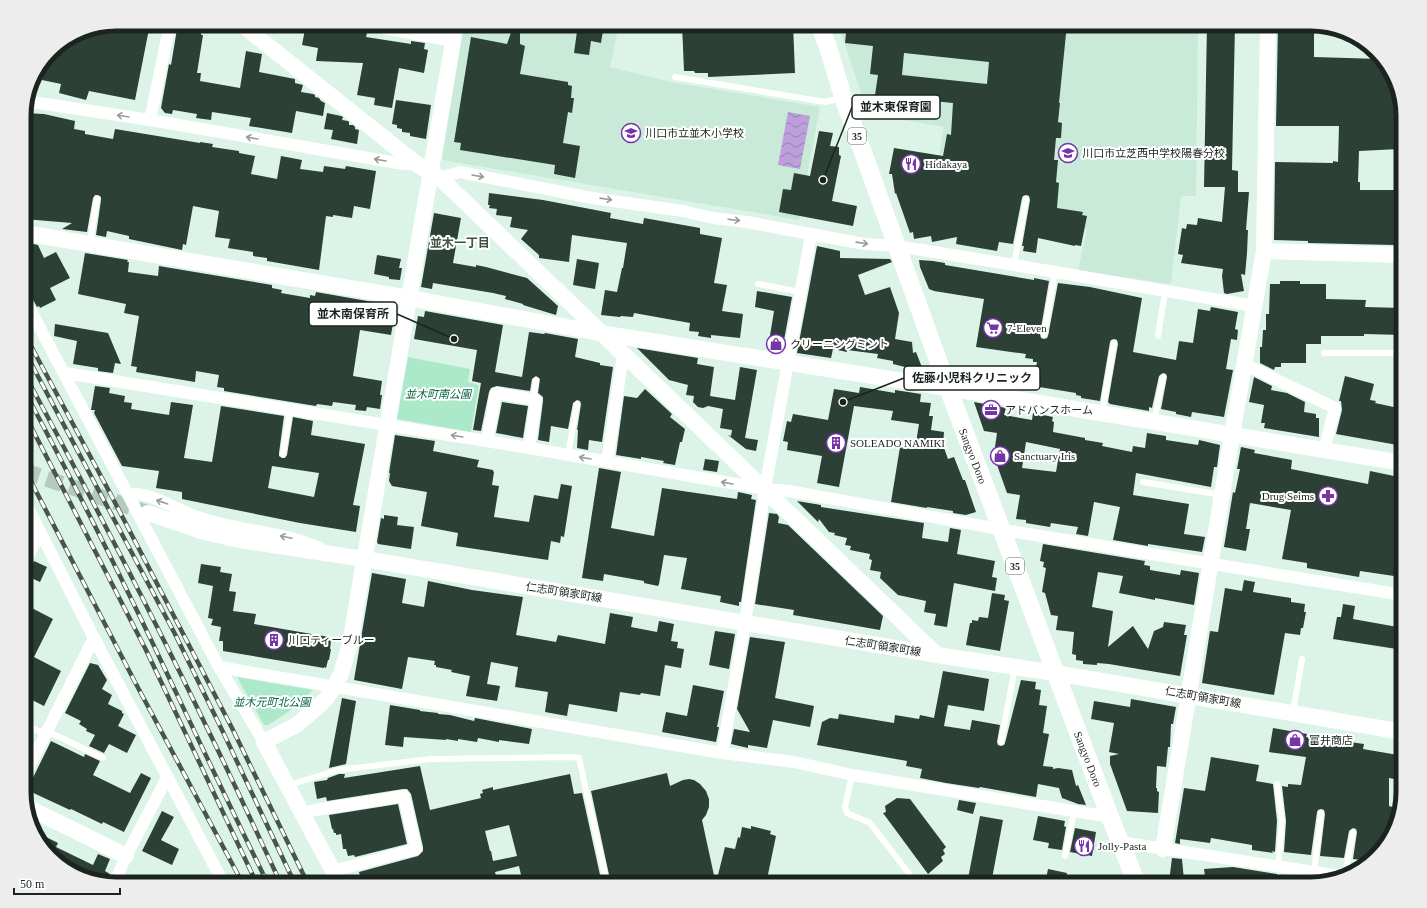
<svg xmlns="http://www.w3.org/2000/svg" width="1427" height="908" font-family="'Times New Roman','Noto Sans JP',serif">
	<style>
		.built { fill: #caead9 }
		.park { fill: #ace9ca }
		.water { fill: url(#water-waves) }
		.building { fill: #2c4036; fill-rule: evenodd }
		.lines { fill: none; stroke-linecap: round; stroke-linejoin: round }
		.secondary-tunnel { stroke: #b5cabf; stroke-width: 16; stroke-dasharray: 16 8; stroke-linecap: butt }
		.lane { stroke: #fff; stroke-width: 6 }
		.street { stroke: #fff; stroke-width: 12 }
		.secondary { stroke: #fff; stroke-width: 16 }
		.primary { stroke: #fff; stroke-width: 18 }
		.rail-casing { stroke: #48554e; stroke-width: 4.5 }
		.rail { stroke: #fff; stroke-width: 3; stroke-dasharray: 9; stroke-linecap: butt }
		.oneway { stroke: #989c9a }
		.labels { text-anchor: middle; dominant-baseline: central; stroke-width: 4; stroke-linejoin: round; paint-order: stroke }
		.shield { fill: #fff; stroke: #5f6662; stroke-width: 1 }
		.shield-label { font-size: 10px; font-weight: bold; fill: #1b241f }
		.poi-label { font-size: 11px; fill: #1b241f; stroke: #fff; text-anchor: start }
		.park-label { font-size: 11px; font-style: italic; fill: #046646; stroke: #fff }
		.street-label { font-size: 11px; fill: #1b241f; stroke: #fff }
		.neighbourhood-label { font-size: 12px; font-weight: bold; fill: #3f5349; stroke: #fff }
		.rim { fill: none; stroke: #1b241f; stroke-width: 5 }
		.leader { fill: none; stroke: #1b241f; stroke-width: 1.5 }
		.callout-dot { fill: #1b241f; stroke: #fff; stroke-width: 1.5 }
		.callout { fill: #fff; stroke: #1b241f; stroke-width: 1.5 }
		.callout-label { font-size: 12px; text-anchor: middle; font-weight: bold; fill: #1b241f }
	</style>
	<defs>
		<pattern id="water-waves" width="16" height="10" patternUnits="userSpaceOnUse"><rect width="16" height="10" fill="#bd9fdc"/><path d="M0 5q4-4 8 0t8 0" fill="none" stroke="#9981b2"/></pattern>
	</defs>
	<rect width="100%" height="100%" fill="#dcf4e7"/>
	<path class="built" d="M464,24H619L610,67L671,82L820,107L799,220L442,160Z
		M838,24H1126L1198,31L1196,196H1181L1171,284L1078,271L1087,229L1041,222L1048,185L934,184L944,127L868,114Z"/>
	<path class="park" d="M408,357L470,369L468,382L479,385L471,432L397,419Z
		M237,677L313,690C298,705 285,715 268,725H264Z"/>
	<path class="water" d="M788,112L810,116L800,169L778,165Z"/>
	<path class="building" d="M116,24H150L135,100L89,91L86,100L59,93L61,84L42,80L46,57L51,51L81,31L86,30L88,33H92L96,32V28Z
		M306,24L347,29V30L367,33L366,37L411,44V41L425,43L424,49L428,50L424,73L399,68L392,108L374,105L375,98L357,95L363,63L316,61L318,48L302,45Z
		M514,24H520V44L525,46L520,74L568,82V85L572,86L571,98H574L572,113L568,112L563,143L580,146L575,178L554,174L555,165L460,150L461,143L454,142L471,37L507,44Z
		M578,24H604L601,43L591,41L589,55L574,53Z
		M682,24H793L795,73L708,77V73H695L694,71H684Z
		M847,24H1067L1059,103H1060L1058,122L1062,123L1061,138H1056L1054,160H1058L1056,182L1059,183L1057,208L1083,212L1082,215L1087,216L1081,246L1075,245V246L1038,238L1036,253L1023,251L1024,246H1022L1030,200L1029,196L1026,195L1023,196L1022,198L1013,244L999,242L997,251L956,244L957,237L932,242L931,236L914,239L913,232L910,233L896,193L895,194L892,174H889L894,148L943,156L947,134L951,135L953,103L875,95L878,75L870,74L873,46L845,43ZM904,53L989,62L987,84L902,75Z
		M1207,24H1235L1232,170L1238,171V192H1249L1246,230H1248L1247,253L1245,275L1241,274L1244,291L1227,294L1224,293L1222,276L1223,269L1181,263L1183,255L1178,254L1182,228L1186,229L1187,224L1197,225L1198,218L1222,222L1225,187H1204Z
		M1278,24L1314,25V57L1380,59L1391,70L1403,115V146H1399V149L1359,151L1358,182H1360V190H1403V219H1394V245L1308,243V241L1274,240L1275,162L1333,163V161L1338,162L1339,126H1276Z
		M178,27L195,30V32H201V35H203L197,73H201L200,81L240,88L246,51L262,54L259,72L295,79V83L303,85L301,92L313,94L315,95V97L319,98L321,101L325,103L323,116L296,111L292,133L249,126L251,118L212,112L211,120L196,118L197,114L173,110L172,114L165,113L161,108L169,64L171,65L177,29H178Z
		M396,100L431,105L426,139L410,136V133L402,132V129L397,128V125L392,124Z
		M24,113L44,114L75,121L74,129L85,131V134L113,139L115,129L200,143V142L213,144L212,147L239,151V153L255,156L251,174L277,179L281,156L302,160L300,169L323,172L324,166L345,169L346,166L376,171L370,209L354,206L352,218L333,215V217L326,216L319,270L267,261V258L253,256V252L228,248L230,239L215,237L219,211L193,206L186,245L183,244L182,250L129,239V236L107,231L106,237L96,235L101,200V197L98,195H95L93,198L87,232L62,229L72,223L24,219V198L27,169H24Z
		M327,113L341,116L343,117L342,120L348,121L349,122V125H353L355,127V129L359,130L357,144L331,139L333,130L324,129Z
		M819,131L833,133L830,146L839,147V155L841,156L832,201L857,206L853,226L779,212L783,189L791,190L794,173L810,176Z
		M489,193L543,200L611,213L610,218L643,224L644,218L700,228V234L722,238L714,283L727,285L722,311L743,314L740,338L711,335V338L698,336L699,332L689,331L690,323L634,313L633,317L621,316L620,317L601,315L605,290L617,292L622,268H623L627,243L572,235L569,262L539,258V255L521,239L528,230L510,227L512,217L496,215L497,209L489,208L490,205H488Z
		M434,213L461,218L453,263L476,267V265L486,267L527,278L558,306L556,315L523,305V304L505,299L506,296L493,293L433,283L432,289L421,287Z
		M33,244L38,245L44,258L56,252L70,278L50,288L56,300L40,308L39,306L37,307L24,283V249Z
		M817,246L840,251V258L890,259L892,262L858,275L865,295L890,287L899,313L895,339L912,342L913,353L916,352L923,370L915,373L908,372L905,367L893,364V361L877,358L878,354L847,350V352L833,349L831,358L797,353Z
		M85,253L128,260L127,262H129L128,272L158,276L159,266L272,285V288L282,290L281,293L310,298V295L315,296L316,292L396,306L391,335L360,330L353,376L382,381L380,395H382L380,409L367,407L366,411L355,410L356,405L333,402L332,406L317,404L316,406L224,391V388L217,387L219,375L196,371L195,382L136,372L137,367L131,366L139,316L124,313L126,304L78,294Z
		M377,255L401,259L399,268H402L400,280L389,279V277L374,274Z
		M577,259L599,263L595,289L573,285Z
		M919,260L933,261L945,263V265L1034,280V278L1049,281L1040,334L1041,338L1044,339L1047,338L1048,336L1058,283L1090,287L1142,298L1133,352L1176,360L1179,341L1193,343L1198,309L1210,311L1211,307L1238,312L1235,329L1238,330L1237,340L1231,339L1226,369L1233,370L1224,417L1192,412L1191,417L1176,414V412L1161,409L1167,377L1166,374L1163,373L1159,376L1152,408L1149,407V411L1110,404L1108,402L1118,344L1117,340L1114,339L1111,340L1110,342L1100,401L1081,398V396L1076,395V393L1033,386L1037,362H1033V359L1025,358L1026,354L976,347L984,299L934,291L929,289L920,267Z
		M1280,281H1300V284H1326V299L1366,300L1365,307L1403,308V335L1364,334V336H1321V344H1306V363H1281V367H1275L1274,370L1260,363V347H1262L1263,330H1266V314H1269L1270,284H1280Z
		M757,291L792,297L782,351L768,348L774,311L755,307Z
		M425,311L503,325L495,372L522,377L529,332L544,334L545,333L578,339L575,357L600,363V365L613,367L602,442L589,440L588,450L577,448L578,430H577L581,404L580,401L577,400L573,403L568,429L551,426L549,442L538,440L543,401V397L538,393L540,379L536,376L532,379L530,391L497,386L491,388L489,392L481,431L473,430L481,383L472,381L477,350L414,339L418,316L424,317Z
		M55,324L108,333L121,364L115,363L113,373L98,371V368L73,364L77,341L54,336Z
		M637,348L698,358L697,364L714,367L710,396L735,400L740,367L757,370L745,438L758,440L756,451L746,449L728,435L731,436L732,430L720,428L723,409L708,406L703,408L698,407L693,402L694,396L686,395L688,385L669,380Z
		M1345,376L1374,384L1370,400L1376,401L1375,403L1403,409V446L1336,434L1342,410L1341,401H1339Z
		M1254,377L1272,386L1271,390L1287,393L1305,402L1304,412L1316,414V418H1319V437L1264,428L1265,423H1261L1264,405L1249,402Z
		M95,386L110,388L109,393L125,396L124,402L132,403L131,409L169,415L171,402L193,405L184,458L212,462L221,406L284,416L279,453V456L282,458H285L287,455L293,417L313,421L311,435L365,444L353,505L360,506L356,532L300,523L182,499V492L156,488L159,471L122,466L94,413L95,410H91ZM272,466L319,473L314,497L268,488Z
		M860,387L895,393V390L921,394L920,402L931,403L929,416H933L931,430L944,432L943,445L948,459L954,457L963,480H965L976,512L966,515L953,513V511L927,507V508L891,502L900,447L915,449L919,424L891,420L893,411L854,406L839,487L817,483L822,456L787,450L788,442L783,441L787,421L791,422L793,414L828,420L834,389L859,393Z
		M645,389L672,414L670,417L685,429L682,442H680L675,465L663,463L664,461L641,457V459L616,455L624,396L637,398Z
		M502,402L528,406L523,438L496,433Z
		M974,402L1006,408L1004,415L1032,420L1033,413L1053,417L1052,421L1054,422L1053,432L1085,438V440L1103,443L1102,446L1132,452L1133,446L1145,448L1147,433L1166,436V440L1198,445L1199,440L1220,445L1217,467H1214L1211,487L1136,473L1133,495L1189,504L1184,534L1205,537L1202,552L1148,544V546L1113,540L1120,507L1094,502L1088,536L1076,534L1078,527L1051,523L1050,527L1026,523V520L1016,519L1020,495L1007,493L996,462L993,461L997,433L984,431ZM1026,442L1060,449L1056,472L1022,468Z
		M395,435L435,441L433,451L479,460L477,467L493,470V471L494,472L492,485L499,486L494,517L529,522L534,495L558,499L561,484L572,486L564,537L561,536L560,543L551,541L548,560L456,546L458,533L421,526L427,492L392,486L389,481L390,473H389Z
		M1241,447L1255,450L1254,453L1292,460L1291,469L1368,484L1370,471L1394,476V479L1402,480L1396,512L1403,513V548L1399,547L1394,576L1360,571L1359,577L1307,568V563L1282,559L1291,510L1262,505L1250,503L1246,529H1250L1246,551L1224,547L1233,492L1235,493L1240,469H1237Z
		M705,459L719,461L717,472L703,470Z
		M599,468L621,472L611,528L654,536L662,488L737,499L738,492L752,495L751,499L756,500L741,602H739V606L720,602L721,596L681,589L687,558L664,555L659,584L658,586L644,583V581L604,574L603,581L582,578Z
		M797,501L821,505V507L924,523L922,538L948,542L950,528L961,530L957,554L995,561L992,577L997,578L995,591L954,583L947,627L934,625L936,614L924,612L926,601L898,595L880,578L881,572L870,570L872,560L869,559L870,554L850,550L851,546L845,545L847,538L834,535L835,533L829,532L819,519L818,522Z
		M769,513L777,514L779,517L778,523L788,525L883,616L880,630L793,615L794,610L755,604Z
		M384,515L398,517L397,525L414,527L411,549L378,544L377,542L381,518L384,519Z
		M1043,544L1145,561L1144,565L1150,566V570L1180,575L1181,570L1199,573L1194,605L1155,598V600L1119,593L1123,576L1098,572L1092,607L1113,611L1108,647L1133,626L1148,649L1154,631L1163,627L1164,622L1186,625L1184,635H1187L1180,676L1109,664L1097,663V665L1083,664V661L1076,660V655L1072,654L1074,632L1056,630L1058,616L1051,615L1045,593L1042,592L1046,568L1043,567L1044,562L1040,561Z
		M34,561L47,567L40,582L27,576Z
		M201,564L221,567L220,572L232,574L229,591L236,592L233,611L256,614L254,624L329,637V640L331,641L330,649H331L329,660H328L326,668L324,667V668L223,651V641H219L221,627L211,625L213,619L208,618L213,586L198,583Z
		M372,573L406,579L402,603L424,607L428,581L472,590L523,597L516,635L556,642L558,635L605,644L610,613L633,617L631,627L657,632L659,621L674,624L671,641L678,642L677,648L684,649L681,668L665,665L660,696L641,693L640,695L620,692L617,712L569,704L567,716L545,712L548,692L515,687L518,667L491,662L487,684L500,686L497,701L466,696L470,676L451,672L452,670L436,667V665H434L435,661L408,657L402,689L354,680Z
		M1244,580L1255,582L1253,592L1291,598V602L1305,604L1304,612H1306L1303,628H1301L1300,635L1285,633L1274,695L1202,683L1210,631L1218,632L1225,588L1242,591Z
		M992,593L1005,595L1004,600L1009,601L1000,651L966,645L970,623H972V620L978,621L979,617L988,618Z
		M24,604L53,619L34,657L61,671L44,706L24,696Z
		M1343,604L1355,606L1353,619L1403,628V650L1333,639L1337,617H1341Z
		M715,631L735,634L729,669L709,665Z
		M750,637L785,642L775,698L814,706L810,727L773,720L767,748L748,745V748L731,744L734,729L750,732L737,709Z
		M90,663L98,665L107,680L102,689L112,695L108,704L122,711V713L124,714L118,726L136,735L127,753L109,744L104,753L89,746L95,735L86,731L87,729L79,724L81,721L65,713Z
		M943,671L989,679L984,711L948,705L944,726L970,730L972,720L1000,725L997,742L998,745L1001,746L1004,745L1005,743L1021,680L1036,682L1035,689L1041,690L1039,705L1047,706L1043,733L1049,734L1043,766L1053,767V769L1058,768L1072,770L1076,786L1078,785L1086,805L1078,804L1062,798L1059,788L1038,784L1036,797L980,787L979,788L946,783L920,778L922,769L906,766L907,761L817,745L822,722L830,718L838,719L839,714L894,723L895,715L919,719L920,715L934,718Z
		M693,685L724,691L717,727H719L716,742L662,732L666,712L687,716Z
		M342,698L356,701L346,764L329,768Z
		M1131,699L1176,707L1173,724H1171L1170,747H1168L1166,767L1157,766L1156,788H1157V791L1159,792L1158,813L1127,811L1110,764V756L1119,754L1109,752L1114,723L1091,719L1094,701L1130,707Z
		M390,705L420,710V711L438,713V714L450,715L474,721L475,718L532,729L529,744L499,740V742L478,738L477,742L458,739V741L446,739V740L404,737L403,747L385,745Z
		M1273,728L1307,734L1306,737L1350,745V742L1364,744L1363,749L1398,755L1396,764L1394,779L1389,778V806L1393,807L1391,822L1393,823L1391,832L1388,843L1369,861L1353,859L1357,832L1356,829L1353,828L1349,831L1344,858L1320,856L1325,814L1324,810L1321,809L1318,810L1317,812L1311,855L1284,852L1286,821L1282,786L1288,787V784L1301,785L1306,757L1269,752Z
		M51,741L84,757L85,754L100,761L93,775L130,793L141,773L151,778L124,832L103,822L102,824L71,809L70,810L27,790Z
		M1211,757L1259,765L1256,781L1273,784L1277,821L1275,852L1272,851L1273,853L1252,850V845L1211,838L1210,843L1180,839V844L1175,843L1184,788L1205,791Z
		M420,766L430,810L481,798L480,794L483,793L482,790L493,787V790L498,789L570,774L574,794L582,793L602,884H523L519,866L495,872L498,884H362L359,872L418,856L423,851V847L411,794L407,789H403L327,801L326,797L317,799L314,782L327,780L328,778L339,774H345L344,778ZM509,825L517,856L493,861L491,851H490L485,831Z
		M667,773L670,786L683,780L689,779L694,780L700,784L706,791L709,799V807L706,815L702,820L715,880L699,884H611L591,791Z
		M897,798L910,799L946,847L943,850L945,854L941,857L943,861L928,874L883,813L886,812L885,806Z
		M959,800L976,803L973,814L957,810Z
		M398,804L407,844L355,857L354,855L348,856L346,849H343L341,834L336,835V833H334L333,829H332L329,815Z
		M162,811L174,817L161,840L179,849L172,865L142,851Z
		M980,816L1003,820L991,884H967Z
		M1038,816L1065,821L1064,826L1066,827L1062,850L1048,848L1049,843L1033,840Z
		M751,826L771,831L770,834L776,836L766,884H722L716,883L725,847L735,849L738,837L740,838L742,827L751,829Z
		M1075,828L1096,832L1092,856L1070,852Z
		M34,831L58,843L56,847L93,865L98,854L110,859L105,871L110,874L107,881L65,869L36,838Z
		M1172,858L1182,859L1184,880L1169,882Z
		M1233,867L1277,874L1279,884H1206L1204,869Z
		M1048,869L1067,873L1065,884H1045Z"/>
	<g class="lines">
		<path class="secondary-tunnel" d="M24,471L148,513"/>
		<path class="lane" d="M90,29H92
			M675,77L825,102L841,98
			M32,102L38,69
			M90,243L97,199
			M1014,265L1026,199
			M758,284L801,292
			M1044,335L1055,272
			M1158,336L1165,292
			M1324,353H1403
			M533,399L536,380
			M1102,413L1114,343
			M1154,422L1163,377
			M283,454L290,409
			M568,455L577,404
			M1143,482L1222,495
			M1403,507V506
			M1293,712L1302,659
			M24,724L45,734
			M47,731L103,758
			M1001,742L1015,667
			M852,775L845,807L847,813L870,823L917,884
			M1277,784L1282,821L1278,867
			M289,785L338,770L431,759L573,757L579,758L607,884
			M1065,856L1074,811
			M1314,872L1321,813
			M1345,875L1353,832"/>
		<path class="street" d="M362,24L453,41
			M26,101L150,120L397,163L418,165
			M150,120L170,24
			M440,178L460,172L592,198L683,211L713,218L747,222L864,244L897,246L1014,265L1254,306
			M24,298L219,667L264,742
			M1244,364L1335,408L1324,450
			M65,373L529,448L765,489L789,491L1022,533L1403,595
			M487,441L496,393L536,400L529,448
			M607,462L623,355
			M128,494C148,492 167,504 185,512C228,531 277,529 320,548
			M24,500L94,638L224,884
			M24,565L40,532
			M219,667L722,753L794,762L852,775L1110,817
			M722,753L745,623L765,489L811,235
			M24,777L94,638
			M1403,794V764
			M302,813L315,810L404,796L416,849L333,871
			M1120,842L1340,876
			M114,884L126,856L167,778"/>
		<path class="secondary" d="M241,24L418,165L440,178L937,655
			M24,233L409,298L600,333L948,388L1403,463
			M1264,251L1403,255
			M148,513L201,531L239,540L364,559L937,655L1055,673L1403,732
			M27,807L126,856
			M1163,849L1232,435L1264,251L1268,24
			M340,884L264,742L298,724L325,700L334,687L341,674L350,644L456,24"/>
		<path class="primary" d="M819,24L828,47L843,97L948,388L1110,817L1137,884"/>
		<g class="rail-casing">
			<path id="rail" d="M24,333L110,493L232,728L308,884
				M24,350L175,634L223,732L295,884
				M24,373C89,493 152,614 211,736C235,785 258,835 281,884
				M24,390C69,474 113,560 154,646C192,726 229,805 268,884
				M24,413L146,650L257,884
				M24,468L136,684L243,884"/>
		</g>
		<use href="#rail" class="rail"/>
	</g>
	<defs><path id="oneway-shaft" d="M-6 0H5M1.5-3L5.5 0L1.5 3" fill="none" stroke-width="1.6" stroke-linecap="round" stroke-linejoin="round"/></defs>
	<g class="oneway">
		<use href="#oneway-shaft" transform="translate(123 116) rotate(-171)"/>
		<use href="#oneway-shaft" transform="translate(252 138) rotate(-170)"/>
		<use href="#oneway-shaft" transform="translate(380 160) rotate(-170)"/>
		<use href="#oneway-shaft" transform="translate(478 176) rotate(10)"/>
		<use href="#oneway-shaft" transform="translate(606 199) rotate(8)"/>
		<use href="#oneway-shaft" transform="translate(734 220) rotate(7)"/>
		<use href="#oneway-shaft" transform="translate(862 243) rotate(8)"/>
		<use href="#oneway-shaft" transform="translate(457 436) rotate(-171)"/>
		<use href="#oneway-shaft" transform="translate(585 458) rotate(-170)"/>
		<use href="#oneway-shaft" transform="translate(727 483) rotate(-170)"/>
		<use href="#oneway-shaft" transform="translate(162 502) rotate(-161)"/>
		<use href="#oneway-shaft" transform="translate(286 537) rotate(-168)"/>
	</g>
	<defs>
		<g id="school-ring" transform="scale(1)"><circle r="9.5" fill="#fff" stroke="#7534a8" stroke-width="1.5"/><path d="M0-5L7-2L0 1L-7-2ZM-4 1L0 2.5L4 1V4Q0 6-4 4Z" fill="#7534a8"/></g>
		<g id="restaurant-ring" transform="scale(1)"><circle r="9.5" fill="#fff" stroke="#7534a8" stroke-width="1.5"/><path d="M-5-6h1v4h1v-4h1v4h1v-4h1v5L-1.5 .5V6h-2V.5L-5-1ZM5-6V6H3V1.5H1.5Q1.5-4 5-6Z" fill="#7534a8"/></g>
		<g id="supermarket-ring" transform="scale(1)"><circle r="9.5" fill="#fff" stroke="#7534a8" stroke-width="1.5"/><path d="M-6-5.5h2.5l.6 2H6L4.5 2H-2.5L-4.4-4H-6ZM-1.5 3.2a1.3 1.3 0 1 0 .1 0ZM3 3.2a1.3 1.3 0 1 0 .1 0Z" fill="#7534a8"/></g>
		<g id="shop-ring" transform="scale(1)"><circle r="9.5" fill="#fff" stroke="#7534a8" stroke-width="1.5"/><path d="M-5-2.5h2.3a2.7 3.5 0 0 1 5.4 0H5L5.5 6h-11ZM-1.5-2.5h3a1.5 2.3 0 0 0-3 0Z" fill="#7534a8"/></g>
		<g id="office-ring" transform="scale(1)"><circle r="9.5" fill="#fff" stroke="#7534a8" stroke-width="1.5"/><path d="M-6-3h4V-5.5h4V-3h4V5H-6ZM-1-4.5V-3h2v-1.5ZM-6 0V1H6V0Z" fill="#7534a8"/></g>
		<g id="building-ring" transform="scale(1)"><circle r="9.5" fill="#fff" stroke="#7534a8" stroke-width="1.5"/><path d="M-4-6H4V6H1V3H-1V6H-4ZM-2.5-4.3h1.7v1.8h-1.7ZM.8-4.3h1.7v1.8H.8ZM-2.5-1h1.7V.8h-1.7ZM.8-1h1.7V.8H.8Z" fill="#7534a8"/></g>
		<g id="pharmacy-ring" transform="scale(1)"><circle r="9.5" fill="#fff" stroke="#7534a8" stroke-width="1.5"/><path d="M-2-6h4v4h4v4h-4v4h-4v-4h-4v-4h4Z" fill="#7534a8"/></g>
	</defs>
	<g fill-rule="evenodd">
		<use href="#school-ring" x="631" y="133"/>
		<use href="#school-ring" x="1068" y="153"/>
		<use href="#restaurant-ring" x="911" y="164"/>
		<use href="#supermarket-ring" x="993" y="328"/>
		<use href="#shop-ring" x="776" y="344"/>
		<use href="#office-ring" x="991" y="410"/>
		<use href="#building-ring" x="836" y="443"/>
		<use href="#shop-ring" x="1000" y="456"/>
		<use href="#pharmacy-ring" x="1328" y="496"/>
		<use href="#building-ring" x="274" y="640"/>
		<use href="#shop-ring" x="1295" y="740"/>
		<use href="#restaurant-ring" x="1084" y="846"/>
	</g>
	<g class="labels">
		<g class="shield">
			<rect x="848" y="128" width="18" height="16" rx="3"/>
			<rect x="1006" y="558" width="18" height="16" rx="3"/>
		</g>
		<g class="shield-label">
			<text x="857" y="136">35</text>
			<text x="1015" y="566">35</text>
		</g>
		<g class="poi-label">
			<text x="645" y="133">川口市立並木小学校</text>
			<text x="1082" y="153">川口市立芝西中学校陽春分校</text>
			<text x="925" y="164">Hidakaya</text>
			<text x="1007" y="328">7-Eleven</text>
			<text x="790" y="344">クリーニングミント</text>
			<text x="1005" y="410">アドバンスホーム</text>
			<text x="850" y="443">SOLEADO NAMIKI</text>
			<text x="1014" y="456">Sanctuary Iris</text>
			<text x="1314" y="496" text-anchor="end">Drug Seims</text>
			<text x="288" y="640">川口ティーブルー</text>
			<text x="1309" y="740">富井商店</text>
			<text x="1098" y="846">Jolly-Pasta</text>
		</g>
		<g class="park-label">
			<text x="438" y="394">並木町南公園</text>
			<text x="272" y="702">並木元町北公園</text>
		</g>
		<g class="street-label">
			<text transform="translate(973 456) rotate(69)">Sangyo Doro</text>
			<text transform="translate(564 592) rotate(9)">仁志町領家町線</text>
			<text transform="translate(883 646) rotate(9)">仁志町領家町線</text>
			<text transform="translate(1203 697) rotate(10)">仁志町領家町線</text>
			<text transform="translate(1088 759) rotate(69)">Sangyo Doro</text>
		</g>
		<g class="neighbourhood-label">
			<text x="460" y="243">並木一丁目</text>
		</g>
	</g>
	<path d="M0 0H1427V908H0ZM116 31H1311A85 85 0 0 1 1396 116V792A85 85 0 0 1 1311 877H116A85 85 0 0 1 31 792V116A85 85 0 0 1 116 31Z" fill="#ededed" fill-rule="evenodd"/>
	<path class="rim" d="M116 31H1311A85 85 0 0 1 1396 116V792A85 85 0 0 1 1311 877H116A85 85 0 0 1 31 792V116A85 85 0 0 1 116 31Z"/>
	<path class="leader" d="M823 180L852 107M454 339L397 314M843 402L904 378"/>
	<g class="callout-dot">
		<circle cx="823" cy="180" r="4"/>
		<circle cx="454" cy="339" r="4"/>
		<circle cx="843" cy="402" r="4"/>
	</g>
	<g class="callout">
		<rect x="852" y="95" width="88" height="24" rx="4"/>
		<rect x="309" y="302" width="88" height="24" rx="4"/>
		<rect x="904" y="366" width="136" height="24" rx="4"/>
	</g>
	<g class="callout-label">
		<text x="896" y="111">並木東保育園</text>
		<text x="353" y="318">並木南保育所</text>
		<text x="972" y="382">佐藤小児科クリニック</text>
	</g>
	<path d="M14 888v6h106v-6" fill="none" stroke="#1b241f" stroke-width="2"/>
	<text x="20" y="888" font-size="12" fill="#1b241f" stroke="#ffffff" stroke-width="3" paint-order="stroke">50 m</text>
</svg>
